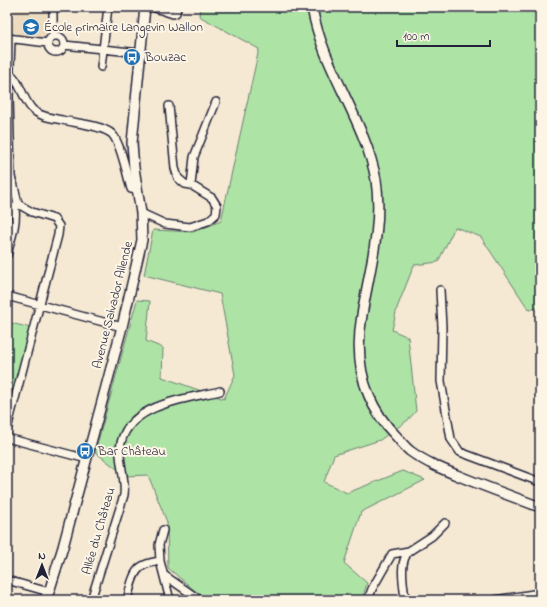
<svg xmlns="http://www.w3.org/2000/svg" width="547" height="607" font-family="'Indie Flower',sans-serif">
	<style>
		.built { fill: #ecdbbe }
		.green { fill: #aee3a6; stroke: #688270 }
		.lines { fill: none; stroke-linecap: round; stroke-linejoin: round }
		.minor-casing { stroke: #22223b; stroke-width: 10 }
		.major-casing { stroke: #22223b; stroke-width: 12 }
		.minor { stroke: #fcf5e5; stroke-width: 7 }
		.major { stroke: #fcf5e5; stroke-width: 9 }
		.labels { text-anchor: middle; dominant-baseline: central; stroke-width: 4; stroke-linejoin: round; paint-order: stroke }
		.poi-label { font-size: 13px; fill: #22223b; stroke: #fcf5e5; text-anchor: start }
		.street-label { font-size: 13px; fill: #22223b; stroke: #fcf5e5 }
	</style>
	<rect width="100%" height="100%" fill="#f5e9d3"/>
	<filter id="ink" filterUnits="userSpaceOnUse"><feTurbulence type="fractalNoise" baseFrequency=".025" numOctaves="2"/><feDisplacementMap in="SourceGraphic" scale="8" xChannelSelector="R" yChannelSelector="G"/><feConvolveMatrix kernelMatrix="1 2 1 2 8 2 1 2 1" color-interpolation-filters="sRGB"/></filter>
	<g filter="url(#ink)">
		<path class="built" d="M26,7H48L47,19L49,20L50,35L47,39L12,35L15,8L26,9Z"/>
		<path class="green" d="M200,7H540V307L529,310L481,237L455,227L438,262L414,265L397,308L392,330L408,337L416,411L408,420L380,440L334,455L324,482L347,493L403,471L425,480L361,512L344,563L367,583L362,600H206L168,568L167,522L148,475L126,476L95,452L137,300L150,301L146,341L163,348L162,377L224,399L235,375L220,294L144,275L153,230L193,232L221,221L259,49L199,16Z
			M7,322L31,328L7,413Z"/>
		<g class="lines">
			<g class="minor-casing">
				<path id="minor" d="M152,7L173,14L176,13L177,7
					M53,36V7
					M48 44a8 8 0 1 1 16 0a8 8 0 1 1-16 0Z
					M7,38L48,43
					M11,39L9,96L11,177L7,186L10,206L15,208
					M64,45L140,53
					M101,67L108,7
					M10,74C20,80 23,101 33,110C41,117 52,118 62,120C75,123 102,125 112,134C121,143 127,176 131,189L137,190
					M11,177L14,186L18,204L16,207
					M191,185L194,157L216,102
					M141,213L165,224L190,227L208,221L216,214L217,206L212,198L191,185L185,184L178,178L175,168L169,106
					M7,255C11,239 17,224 15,208
					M440,290L442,327L441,381L451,439L460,452L540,482
					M7,296L122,327
					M7,429L58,235L59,226L54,219L32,212L18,204
					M7,438L87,459
					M160,561L170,600
					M164,575L200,600
					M7,580L49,592
					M91,600L124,495C126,479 119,464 120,449C124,404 186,399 220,391
					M127,600C130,590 132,573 141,567C146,563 154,562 160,561L159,545L163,530
					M368,600L372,589L392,554L409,551L432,536L445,523
					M405,600C404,585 398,563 409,551
					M495,600L540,593"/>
			</g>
			<g class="major-casing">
				<path id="major" d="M312,7C322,68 365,119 376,180C383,226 369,271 362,315C354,361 363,403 397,437C401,442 405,447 410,451C425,462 442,469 459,476C486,487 513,497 540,507
					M44,600L49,592L63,547L122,327L142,240L141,213L134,168L132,143L145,7"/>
			</g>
			<use href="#minor" class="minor"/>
			<use href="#major" class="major"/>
		</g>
	</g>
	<defs>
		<g id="school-disc" transform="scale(0.9)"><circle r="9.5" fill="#1f6fb2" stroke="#fcf5e5"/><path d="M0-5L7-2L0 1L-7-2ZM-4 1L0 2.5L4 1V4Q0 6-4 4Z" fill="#fff"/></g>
		<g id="bus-disc" transform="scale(0.9)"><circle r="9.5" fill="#1f6fb2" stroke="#fcf5e5"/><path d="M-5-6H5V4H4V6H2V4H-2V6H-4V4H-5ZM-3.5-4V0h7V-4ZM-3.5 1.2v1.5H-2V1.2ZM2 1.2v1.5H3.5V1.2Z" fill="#fff"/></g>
	</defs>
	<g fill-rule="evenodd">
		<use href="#school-disc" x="31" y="27"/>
		<use href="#bus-disc" x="132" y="57"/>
		<use href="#bus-disc" x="85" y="451"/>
	</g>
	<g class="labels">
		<g class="poi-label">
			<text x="44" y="27">École primaire Langevin Wallon</text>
			<text x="145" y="57">Bouzac</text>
			<text x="98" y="451">Bar Château</text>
		</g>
		<g class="street-label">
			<text transform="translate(113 305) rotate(-76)">Avenue Salvador Allende</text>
			<text transform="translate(99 531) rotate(-74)">Allée du Château</text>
		</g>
	</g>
	<rect width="547" height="607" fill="none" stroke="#fcf5e5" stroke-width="24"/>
	<rect x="12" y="12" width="523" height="583" fill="none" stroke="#22223b" stroke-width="1.5" filter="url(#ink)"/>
	<g transform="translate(42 565)" stroke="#fcf5e5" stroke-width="3" paint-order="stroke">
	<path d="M0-3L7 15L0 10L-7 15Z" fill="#22223b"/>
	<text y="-6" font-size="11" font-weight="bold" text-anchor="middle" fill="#22223b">N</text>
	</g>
	<path d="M397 40v6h93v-6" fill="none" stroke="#22223b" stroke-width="2"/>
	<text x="403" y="40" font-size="12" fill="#22223b" stroke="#fcf5e5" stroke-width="3" paint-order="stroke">100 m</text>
</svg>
